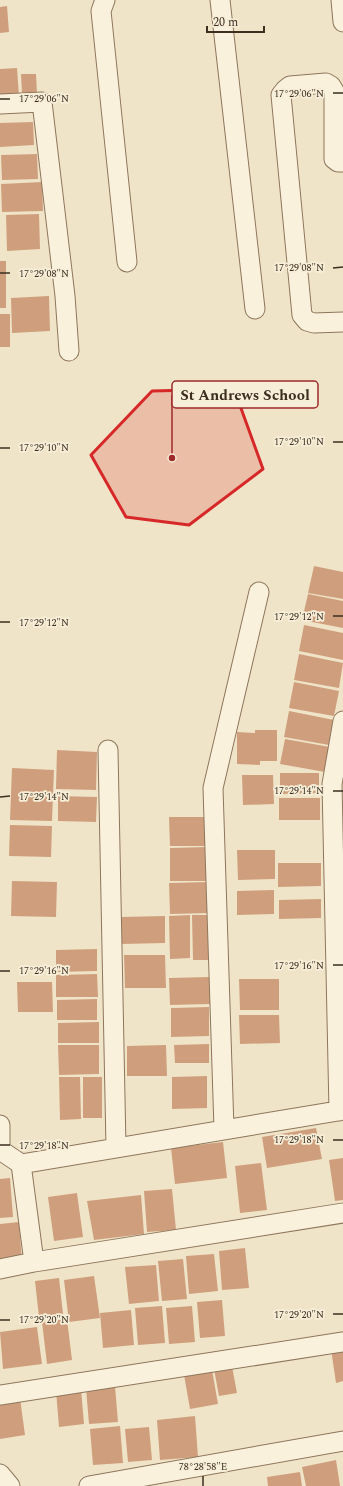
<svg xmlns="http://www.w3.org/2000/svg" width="343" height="1486" font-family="Spectral,serif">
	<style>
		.building { fill: #cf9f7d }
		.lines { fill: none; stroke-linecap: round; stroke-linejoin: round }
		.street-casing { stroke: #8d765c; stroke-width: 21 }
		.street { stroke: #faf1dc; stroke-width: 19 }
		.marked { fill: #d62828; fill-opacity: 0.2; stroke: #d62828; stroke-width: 3; stroke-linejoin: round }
		.ticks { fill: none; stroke: #3d2e20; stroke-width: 1.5 }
		.ticks-label { font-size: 10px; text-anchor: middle; fill: #3d2e20; stroke: #f7eed8; stroke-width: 3.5; stroke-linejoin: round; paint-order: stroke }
		.leader { fill: none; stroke: #9e2a2b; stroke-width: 1.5 }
		.callout-dot { fill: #9e2a2b; stroke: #f7eed8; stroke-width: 1.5 }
		.callout { fill: #f7eed8; stroke: #9e2a2b; stroke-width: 1.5 }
		.callout-label { font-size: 15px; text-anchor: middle; font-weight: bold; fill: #3d2e20 }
	</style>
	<rect width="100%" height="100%" fill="#f0e4c8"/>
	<path class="building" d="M7,6L9,32L0,33V7Z
		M17,68L19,96L0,97V69Z
		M21,74H36L37,94H22Z
		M33,122L34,145L0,147V123Z
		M37,154L38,179L2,180L1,155Z
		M42,182L43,211L2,212L1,184Z
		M39,214L40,249L7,251L6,215Z
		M0,261H6V308H0Z
		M49,296L50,331L12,333L11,298Z
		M0,314H10V347H0Z
		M314,566L343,572V599L308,593Z
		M308,594L343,601V628L302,620Z
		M304,625L343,633V660L299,651Z
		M299,654L343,663L339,688L294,680Z
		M294,682L339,691L334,716L289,708Z
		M289,711L334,720L329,745L284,737Z
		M255,730H277V761H260V765L237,764V732L255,733Z
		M285,739L330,747L325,772L280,764Z
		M57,750L97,752L96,790L56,789Z
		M12,768L54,770L52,821L10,820Z
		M280,773H319V793L280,794Z
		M242,775H273L274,804L243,805Z
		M58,796L97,797L96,822L58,821Z
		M279,798H320V820H279Z
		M169,817H206L207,846H170Z
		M10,825L52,826L51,857L9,856Z
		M206,847L207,881H170V848Z
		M237,850H275V879L238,880Z
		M278,863H321V886L278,887Z
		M12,881L57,882L56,917L11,916Z
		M209,882L210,913L170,914L169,883Z
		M274,890V914L237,915V891Z
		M321,899V918L279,919V900Z
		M190,915V958L170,959L169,916Z
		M192,915H208L209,960H193Z
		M165,916V943L122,944L121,917Z
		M97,949V971L56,972V950Z
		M124,955H165L166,988H125Z
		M97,974L98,997H56V975Z
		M209,977L210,1004L170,1005L169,978Z
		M239,979H279V1010H240Z
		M17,982H52L53,1012H18Z
		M97,999V1020H57V1000Z
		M209,1007V1036L171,1037V1008Z
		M239,1015H279L280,1043L240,1044Z
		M99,1022V1043H58V1023Z
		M209,1044V1063H175L174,1045Z
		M58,1045H99V1074L59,1075Z
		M166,1045L167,1076H127V1046Z
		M207,1076V1108L172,1109V1077Z
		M59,1077H80L81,1119L60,1120Z
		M83,1077H102V1118H83Z
		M316,1128L322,1159L267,1168L262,1137Z
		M223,1142L227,1178L175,1184L171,1148Z
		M343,1158V1200L335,1201L329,1160Z
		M261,1163L267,1210L240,1213L235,1166Z
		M10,1178L13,1217L0,1218V1179Z
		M172,1189L176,1230L147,1232L144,1191Z
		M77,1193L83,1237L54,1241L48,1197Z
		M141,1195L144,1234L94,1240L87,1201Z
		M19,1222L22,1262L0,1264V1224Z
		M245,1248L249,1288L222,1290L219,1251Z
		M214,1254L218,1291L189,1294L186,1256Z
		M183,1259L187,1299L162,1301L158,1261Z
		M156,1265L159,1301L129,1304L125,1267Z
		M94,1276L100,1318L69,1322L64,1280Z
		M59,1278L63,1314L39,1317L35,1281Z
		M222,1300L225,1336L200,1338L197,1302Z
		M162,1306L165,1343L138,1345L135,1308Z
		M192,1306L195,1342L169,1344L166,1308Z
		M131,1310L134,1345L103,1348L100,1313Z
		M67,1319L72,1360L47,1364L42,1322Z
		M37,1327L42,1364L3,1369L0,1332Z
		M343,1347V1381L336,1383L331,1349Z
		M231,1361L237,1393L219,1396L213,1364Z
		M211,1364L218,1404L190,1409L183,1369Z
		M115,1386L118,1422L89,1424L86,1388Z
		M81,1389L84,1424L59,1427L56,1391Z
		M20,1398L25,1435L0,1439V1401Z
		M195,1416L198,1457L160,1460L157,1420Z
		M120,1426L123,1463L93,1465L90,1429Z
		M149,1427L152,1460L128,1462L125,1429Z
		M336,1460L340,1486H306L302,1467Z
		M300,1472L302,1486H268L267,1477Z"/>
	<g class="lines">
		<g class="street-casing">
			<path id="street" d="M105,0L101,11L127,262
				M220,0L255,309
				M341,0L343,22
				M0,104L42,102L65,296L69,351
				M343,162H338L334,159V91L331,86L326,83L290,86L285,90L281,95L302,315L307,321L314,323L343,322
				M108,750L116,1147
				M339,1111L332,784L343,721
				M0,1125V1150
				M224,1129L213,788L259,592
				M0,1150L21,1164L343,1110
				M21,1164L34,1262
				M0,1269L34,1262L343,1213
				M0,1395L343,1342
				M0,1474L10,1486
				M89,1486L343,1441"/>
		</g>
		<use href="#street" class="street"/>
	</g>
	<path class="marked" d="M234,389L263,469L189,525L126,517L91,455L152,391Z"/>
	<path class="ticks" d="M333,93H343M0,99H10M333,268L343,267M0,273H10M333,442H343M0,448H10M333,616H343M0,622H10M333,791H343M0,797L10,796M333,965H343M0,971H10M333,1140H343M0,1145H10M333,1314H343M0,1320H10M203,1476V1486"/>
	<g class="ticks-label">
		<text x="299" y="97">17°29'06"N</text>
		<text x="44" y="102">17°29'06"N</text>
		<text x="299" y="271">17°29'08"N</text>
		<text x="44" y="277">17°29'08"N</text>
		<text x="299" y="445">17°29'10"N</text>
		<text x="44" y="451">17°29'10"N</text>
		<text x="299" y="620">17°29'12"N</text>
		<text x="44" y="626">17°29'12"N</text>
		<text x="299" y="794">17°29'14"N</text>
		<text x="44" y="800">17°29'14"N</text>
		<text x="299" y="969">17°29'16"N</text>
		<text x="44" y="974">17°29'16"N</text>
		<text x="299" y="1143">17°29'18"N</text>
		<text x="44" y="1149">17°29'18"N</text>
		<text x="299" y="1318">17°29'20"N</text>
		<text x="44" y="1323">17°29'20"N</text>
		<text x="203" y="1470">78°28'58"E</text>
	</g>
	<path class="leader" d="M172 458L172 395"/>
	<circle class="callout-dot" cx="172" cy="458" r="4"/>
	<rect class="callout" x="172" y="381" width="146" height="27" rx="4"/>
	<g class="callout-label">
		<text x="245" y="400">St Andrews School</text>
	</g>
	<path d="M207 26v6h57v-6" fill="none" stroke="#3d2e20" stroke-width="2"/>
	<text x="213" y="26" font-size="12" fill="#3d2e20" stroke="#f7eed8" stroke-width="3" paint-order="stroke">20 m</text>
</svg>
